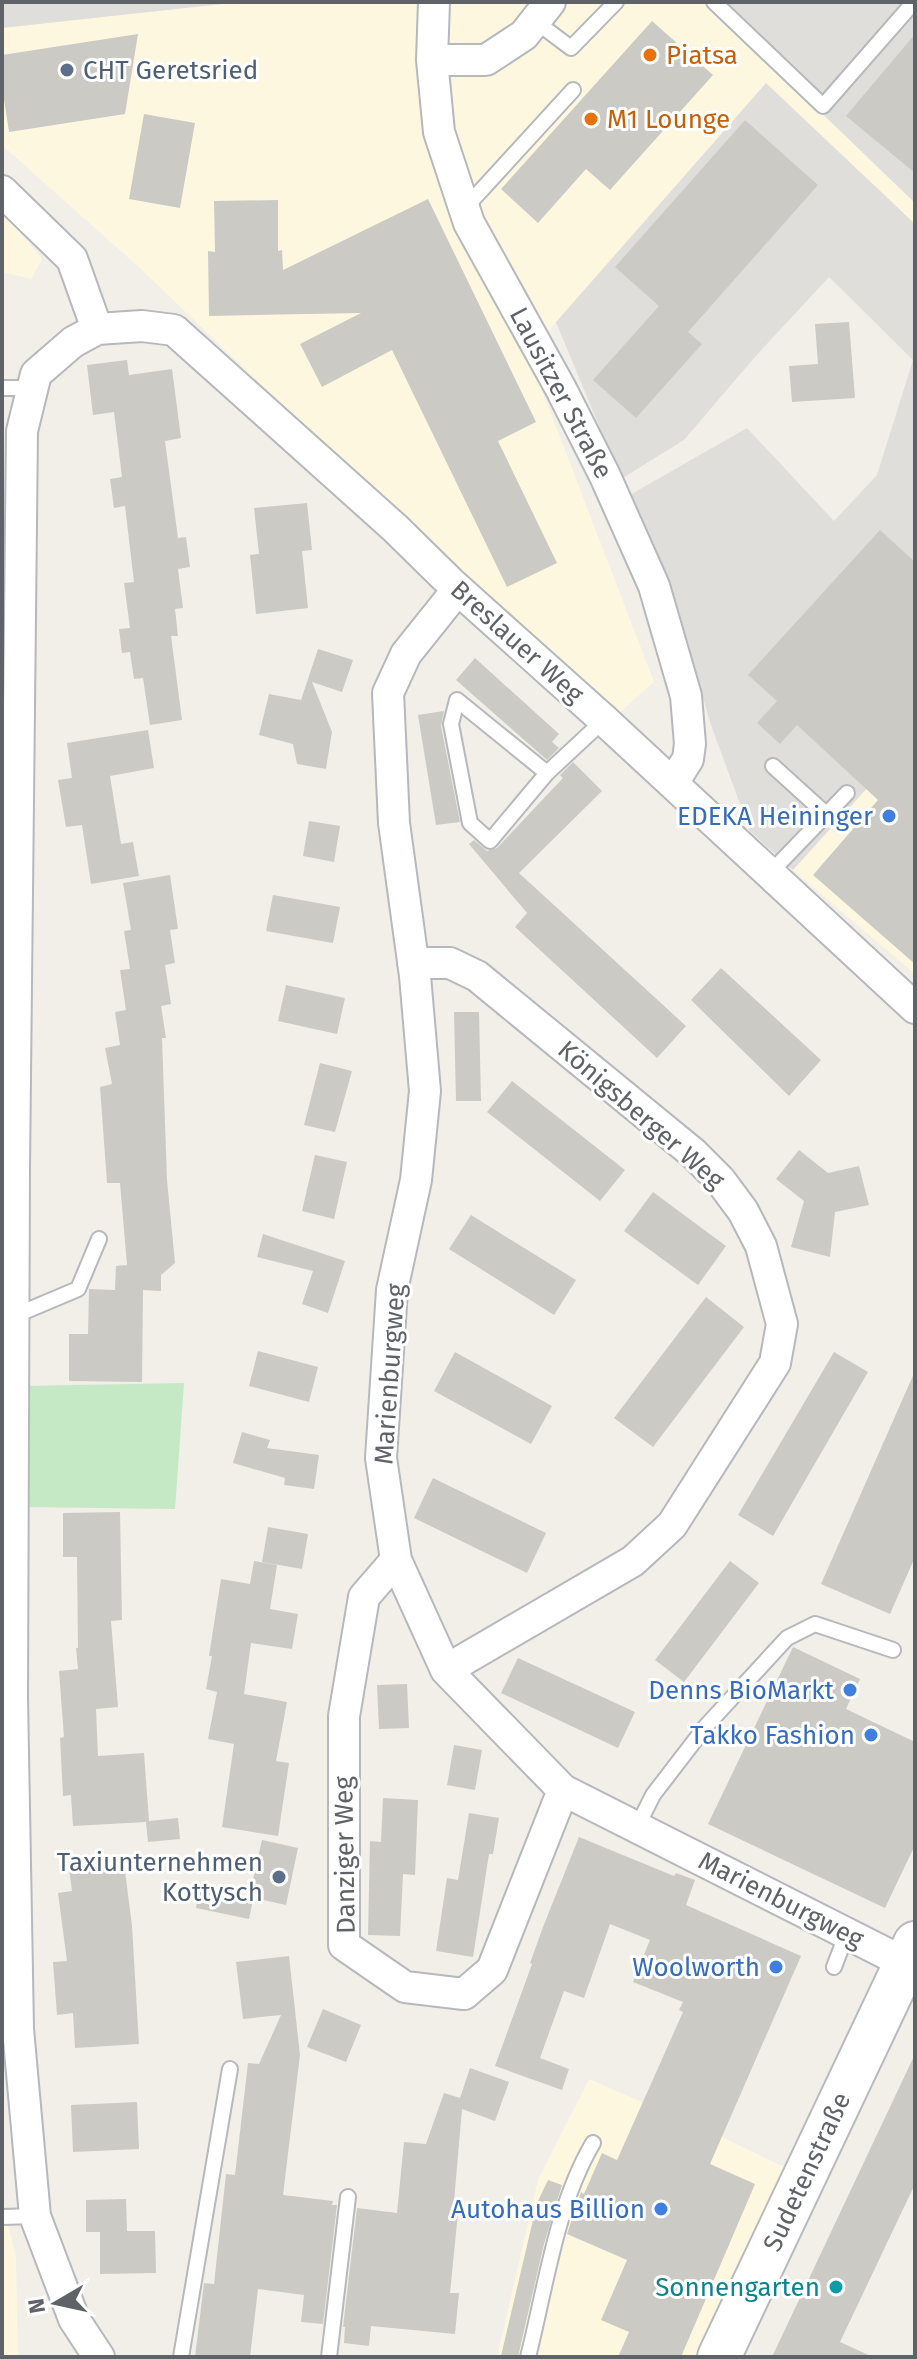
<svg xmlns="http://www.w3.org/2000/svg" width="917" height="2359" font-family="'Fira Sans',sans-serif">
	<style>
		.commercial { fill: #fef7e0 }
		.industrial { fill: #e0deda }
		.green { fill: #c5e8c5 }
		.building { fill: #cccac5 }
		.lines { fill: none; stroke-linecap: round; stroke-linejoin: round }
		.lane-casing { stroke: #b5b8bc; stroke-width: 18 }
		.street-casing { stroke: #b5b8bc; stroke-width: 34 }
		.secondary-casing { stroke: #b6babf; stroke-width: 46 }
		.lane { stroke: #fff; stroke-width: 14 }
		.street { stroke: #fff; stroke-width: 30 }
		.secondary { stroke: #fff; stroke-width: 42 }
		.food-dot { fill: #e8710a; stroke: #fff; stroke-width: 3 }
		.service-dot { fill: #5c6f8a; stroke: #fff; stroke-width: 3 }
		.shop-dot { fill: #3f7fe0; stroke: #fff; stroke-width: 3 }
		.culture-dot { fill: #0f9aa8; stroke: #fff; stroke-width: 3 }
		.labels { text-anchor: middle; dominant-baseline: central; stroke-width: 6; stroke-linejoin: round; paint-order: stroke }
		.food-label { font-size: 26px; fill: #c56008; stroke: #fff; text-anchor: start }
		.service-label { font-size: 26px; fill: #4e5e75; stroke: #fff; text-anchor: start }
		.street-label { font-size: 26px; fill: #5f6368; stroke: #fff }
		.shop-label { font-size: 26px; fill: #366cbe; stroke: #fff; text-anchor: end }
		.culture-label { font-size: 26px; fill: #0d838f; stroke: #fff; text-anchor: end }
	</style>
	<rect width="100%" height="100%" fill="#f1efe8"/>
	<path class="commercial" d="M240,2H915V224L766,84L528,354L654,682L611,720L142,270L2,145V28Z
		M2,210L42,259L31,279L2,272Z
		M915,735V974L793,870Z
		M589,2079L722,2137L790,2170L697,2357H497L538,2180Z
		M2,2197L16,2259L18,2357H2Z"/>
	<path class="industrial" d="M2,2H240L2,28Z
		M706,2H915V203Z
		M766,83L915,224V735L793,870L750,831L711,725L674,599L628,496L747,428L834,521L877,475L913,360L829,277L754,358L684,440L621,479L556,322Z"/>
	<path class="green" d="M184,1383L175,1509L23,1507V1386Z"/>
	<path class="building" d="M652,21L713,75L610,190L586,169L538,223L501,189Z
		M138,34L125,114L9,132L2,86V55Z
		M915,34V173L846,116Z
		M144,114L195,123L180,208L129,199Z
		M745,120L818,185L688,332L702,344L636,418L593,380L659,306L615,267Z
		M428,199L536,422L498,441L557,563L507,587L392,350L322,387L300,344L361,313L209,316L208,251L215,252L214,201L278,200V251L282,250L283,270Z
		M849,322L855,398L792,402L789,366L818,364L815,324Z
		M127,360L129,375L172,369L181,438L165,441L178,538L186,537L190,567L178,569L183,608L175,609L178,636H171L182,720L150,725L143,678L134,679L130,652L122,653L119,629L130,628L124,583L134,582L125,506L114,508L110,479L122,477L114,412L93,415L87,365Z
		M307,503L312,550L302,551L308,608L256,614L250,555L259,554L254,508Z
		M880,530L915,562V964L813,875L878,800L797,725L780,744L757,723L777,701L748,675Z
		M318,649L353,660L342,692L312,682L332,732L326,769L297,764L293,744L259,735L269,694L301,700Z
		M475,658L559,734L552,742L559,748L547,760L456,680Z
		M444,711L441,726L460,822L436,825L418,715Z
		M148,730L154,768L110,776L121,844L133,842L139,876L91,884L82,825L66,827L58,780L72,778L67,743Z
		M573,762L602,791L519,873L686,1026L657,1058L515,927L527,913L469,844L474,840L487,851L497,848L563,778L560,775Z
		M309,821L340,826L334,862L303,856Z
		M170,875L178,929L170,930L175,963L165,965L171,1004L161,1006L166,1038H162L167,1180L175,1263L161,1275V1291L143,1290L142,1382L69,1381V1334H88L89,1289L115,1290L116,1266L127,1265L120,1183H107L100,1087L112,1084L105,1048L120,1045L115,1012L126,1010L120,970L130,969L124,931L131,930L123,883Z
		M273,895L340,907L333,943L266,931Z
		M721,968L821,1060L789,1096L691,1000Z
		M286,985L345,998L337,1034L278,1021Z
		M454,1012H479L481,1101H456Z
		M320,1063L352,1071L335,1132L304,1125Z
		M512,1081L625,1170L600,1201L487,1112Z
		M799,1150L828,1173L859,1166L869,1205L835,1212L830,1257L791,1247L804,1201L776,1179Z
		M315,1155L347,1162L334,1219L302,1211Z
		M653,1192L726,1246L698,1285L624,1231Z
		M471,1215L576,1280L554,1315L449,1249Z
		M263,1234L345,1261L328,1313L302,1304L313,1271L257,1257Z
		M706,1297L744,1327L653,1447L614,1418Z
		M258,1351L318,1367L309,1402L249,1386Z
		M455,1352L552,1406L531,1444L434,1391Z
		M834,1352L868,1372L773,1536L738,1515Z
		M915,1371V1557L890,1614L821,1584Z
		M242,1432L270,1440L267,1448L319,1455L314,1489L284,1485L285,1478L233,1463Z
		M433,1478L546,1533L527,1573L414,1518Z
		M120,1512L122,1620L111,1621L118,1707L96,1709L98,1756L144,1753L149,1821L178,1818L180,1839L148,1842L146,1822L73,1826L71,1795L63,1796L60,1738L64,1737L59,1671L78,1669L76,1648H78L77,1557H63V1513Z
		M268,1527L308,1534L302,1569L262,1562Z
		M254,1561L277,1565L270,1609L298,1614L292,1649L251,1643L244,1694L287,1702L276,1761L289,1763L278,1836L222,1827L234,1744L208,1739L217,1692L206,1689L212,1656H209L221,1579L250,1584Z
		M730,1561L759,1583L684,1682L655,1660Z
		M793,1647L860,1679L846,1709L915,1742V1845L885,1908L708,1824Z
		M518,1658L635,1712L618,1748L501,1693Z
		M407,1684L409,1728L379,1729L377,1685Z
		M454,1745L482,1750L475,1790L447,1785Z
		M383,1798L418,1800L415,1875L403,1874L400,1936L368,1935L370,1841L381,1842Z
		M469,1813L499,1818L493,1854H489L473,1957L436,1951L447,1878L458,1880Z
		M579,1837L674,1876L676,1873L695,1880L686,1905L801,1956L710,2164L755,2184L681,2357H618L629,2332L601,2320L627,2260L567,2234L581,2192L584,2194L602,2153L617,2160L683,2012L679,2010L683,2002L633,1982L650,1940L610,1924L584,1998L564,1991L540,2058L569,2069L562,2090L495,2066L532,1964L530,1963L543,1927Z
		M262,1840L298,1848L286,1905L249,1897Z
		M124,1863L132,1926L139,2044L75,2048L73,2013L57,2015L53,1962L67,1961L58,1893L72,1891L69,1869Z
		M199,1889L253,1900L249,1919L196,1908Z
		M289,1956L300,2055L283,2195L333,2201L332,2205H337L323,2324L301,2322L304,2295L258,2289L250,2357H195L204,2283L214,2284L226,2174L235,2175L248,2063L259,2064L281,2015L243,2019L236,1962Z
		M323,2009L361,2025L346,2062L307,2047Z
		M915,2054V2184L840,2342L873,2357H772Z
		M470,2068L509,2082L495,2121L462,2109L453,2213H458L450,2293H459L455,2334L371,2326L369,2346L344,2343L345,2327H343L357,2208L397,2213L404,2142L426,2144L444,2093L460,2098Z
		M137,2102L139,2149L73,2152L71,2105Z
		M548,2180L562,2185L544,2244L518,2357L501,2356L537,2203Z
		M126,2199L127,2231H155L156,2273L100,2274V2232H86V2200Z"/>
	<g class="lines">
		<g class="lane-casing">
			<path id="lane" d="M714,2L823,106L914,2
				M535,21L571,48L616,2
				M465,208L573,90
				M2,388H33
				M773,766L827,815
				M547,773L490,841L470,823L451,724L457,700L547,773L604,720
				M770,873L847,793
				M14,1316L78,1289L99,1239
				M637,1827L653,1795L706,1726L787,1638L815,1624L893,1650
				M834,1967L847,1933
				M2,2217L35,2216
				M181,2357L230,2069
				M329,2357L348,2197
				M528,2357C546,2286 556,2206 593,2143"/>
		</g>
		<g class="street-casing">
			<path id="street" d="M434,2L432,60L439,132L469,223L561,389L605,476L654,586L686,696L690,744L688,759L673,783
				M432,60H486L524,35L550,2
				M2,191L72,259L97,329
				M458,589L406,654L388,693L394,823L415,976L425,1091L416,1180L392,1290L381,1458L396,1560L446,1670L563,1790L905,1963
				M413,963H450L477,976L693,1153L720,1180L743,1211L761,1246L782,1324L775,1363L672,1525L633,1561L446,1670
				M396,1560L364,1597L344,1716V1945L405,1987L464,1994L492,1970L563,1790
				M99,2357L74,2319L35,2216L18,2029L12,1697L14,1168L22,431L36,374L73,342L97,329L142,326L174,330L395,528L451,583L604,720L915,1008"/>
		</g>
		<g class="secondary-casing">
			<path id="secondary" d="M719,2357L915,1943"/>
		</g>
		<use href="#lane" class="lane"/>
		<use href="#street" class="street"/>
		<use href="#secondary" class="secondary"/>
	</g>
	<g class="food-dot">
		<circle cx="650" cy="55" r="8"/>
		<circle cx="591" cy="119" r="8"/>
	</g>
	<g class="service-dot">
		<circle cx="67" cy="70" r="8"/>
		<circle cx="279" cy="1877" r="8"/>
	</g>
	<g class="shop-dot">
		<circle cx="889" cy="816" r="8"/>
		<circle cx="850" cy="1690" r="8"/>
		<circle cx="871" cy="1735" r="8"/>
		<circle cx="776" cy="1967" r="8"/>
		<circle cx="661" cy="2209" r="8"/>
	</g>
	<circle class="culture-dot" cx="836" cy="2287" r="8"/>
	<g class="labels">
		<g class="food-label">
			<text x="666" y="55">Piatsa</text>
			<text x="607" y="119">M1 Lounge</text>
		</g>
		<g class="service-label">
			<text x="83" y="70">CHT Geretsried</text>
			<text x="263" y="1862" text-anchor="end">Taxiunternehmen<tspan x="263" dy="30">Kottysch</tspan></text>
		</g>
		<g class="street-label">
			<text transform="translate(561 393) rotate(62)">Lausitzer Straße</text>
			<text transform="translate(517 642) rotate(42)">Breslauer Weg</text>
			<text transform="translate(641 1115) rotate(41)">Königsberger Weg</text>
			<text transform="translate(390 1374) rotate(-86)">Marienburgweg</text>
			<text transform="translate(345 1855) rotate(-91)">Danziger Weg</text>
			<text transform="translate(781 1900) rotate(27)">Marienburgweg</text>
			<text transform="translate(807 2172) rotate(-65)">Sudetenstraße</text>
		</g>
		<g class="shop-label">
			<text x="873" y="816">EDEKA Heininger</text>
			<text x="834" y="1690">Denns BioMarkt</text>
			<text x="855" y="1735">Takko Fashion</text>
			<text x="760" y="1967">Woolworth</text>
			<text x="645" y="2209">Autohaus Billion</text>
		</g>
		<g class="culture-label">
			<text x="820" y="2287">Sonnengarten</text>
		</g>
	</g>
	<rect width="917" height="2359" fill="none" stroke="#5f6368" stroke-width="8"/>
	<g transform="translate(56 2303) rotate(261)" stroke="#ffffff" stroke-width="6" paint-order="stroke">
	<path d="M0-6L14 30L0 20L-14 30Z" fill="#5f6368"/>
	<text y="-12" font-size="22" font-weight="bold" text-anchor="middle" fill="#5f6368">N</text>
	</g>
</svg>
